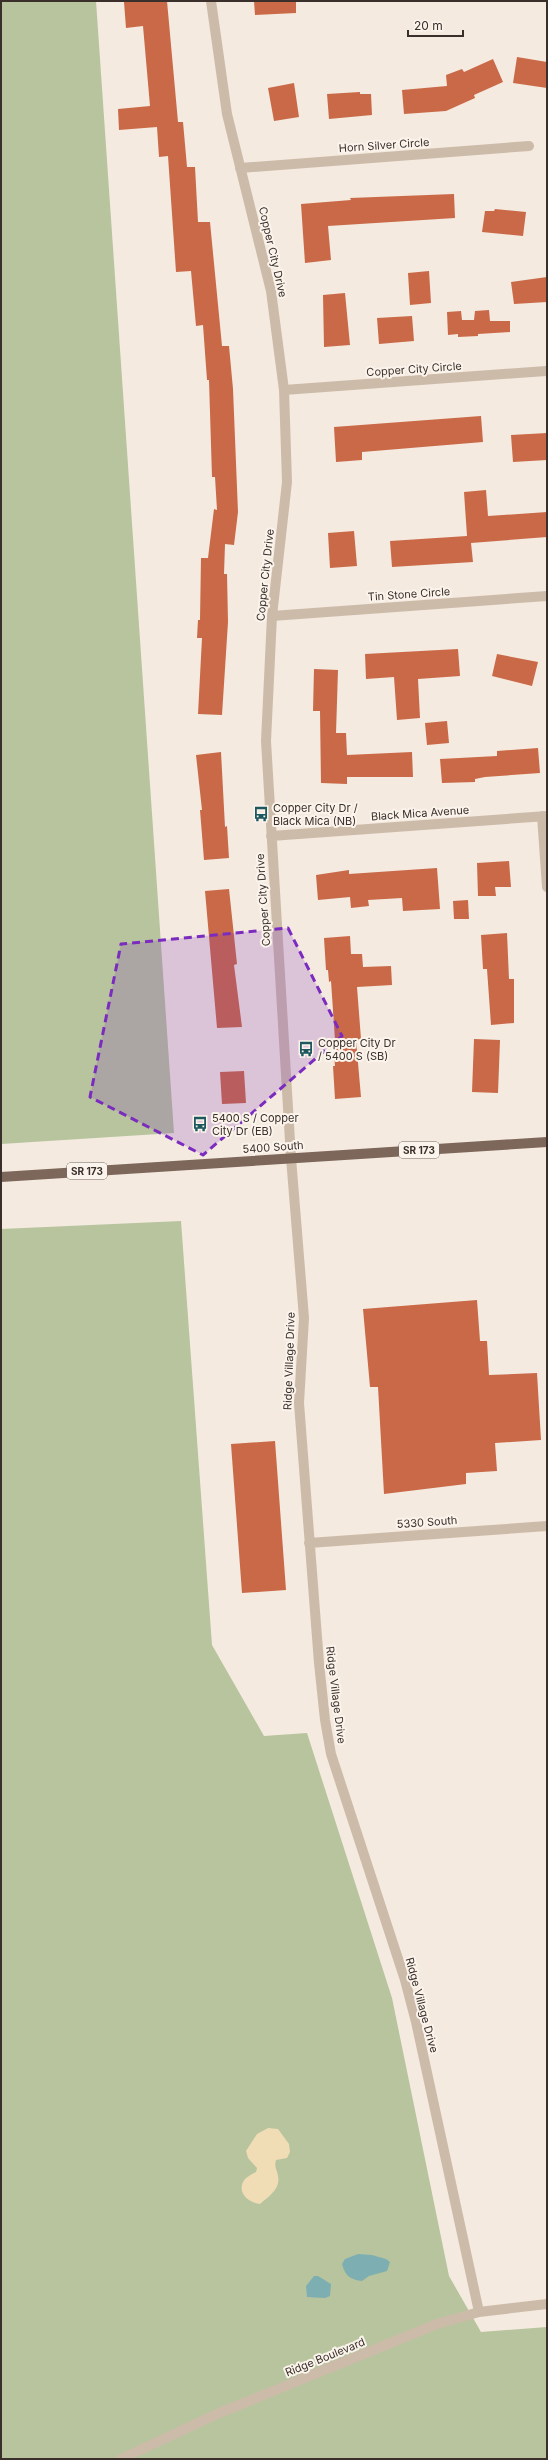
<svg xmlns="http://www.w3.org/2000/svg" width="548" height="2460" font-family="Inter,sans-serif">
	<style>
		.green { fill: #b7c49e }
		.sand { fill: #f0ddb5 }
		.water { fill: #7dafb2 }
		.building { fill: #ca6947 }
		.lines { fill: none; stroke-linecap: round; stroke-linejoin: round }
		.street { stroke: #cdbbaa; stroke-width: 10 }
		.primary { stroke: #7d665a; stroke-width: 10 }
		.marked { fill: #7b2cbf; fill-opacity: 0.2; stroke: #7b2cbf; stroke-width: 3; stroke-dasharray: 8 5; stroke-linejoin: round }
		.labels { text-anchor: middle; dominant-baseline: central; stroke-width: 4; stroke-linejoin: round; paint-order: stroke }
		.shield { fill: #fbf4ec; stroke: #746a64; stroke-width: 1 }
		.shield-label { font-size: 10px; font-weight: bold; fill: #3a2f2a }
		.street-label { font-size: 11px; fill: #3a2f2a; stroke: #fbf4ec }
		.poi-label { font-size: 11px; fill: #3a2f2a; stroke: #fbf4ec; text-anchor: start }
	</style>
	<rect width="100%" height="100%" fill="#f4eadf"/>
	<path class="green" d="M1,1H96L174,1133L1,1144Z
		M181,1221L212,1645L264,1736L307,1733L392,1998L449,2276L481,2332L547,2327V2459H1V1229Z"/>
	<path class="sand" d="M268,2128L278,2129L289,2144L290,2152L287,2158L276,2160C274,2168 277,2169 278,2176C281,2189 268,2197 260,2204C249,2203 235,2192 245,2179C248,2176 252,2174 256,2172L257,2168L248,2158L246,2151L257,2134Z"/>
	<path class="water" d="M358,2254L372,2255L386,2259L390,2262L387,2271L369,2276L362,2281C351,2280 345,2276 342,2264L345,2259Z
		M314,2276H318L331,2284L330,2296L325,2298L307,2297L306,2286Z"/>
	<path class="building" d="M167,1L178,122H183L187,167H195L198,222H210L222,346H229L233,389L238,512L234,545L225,544L224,574H227L228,622L222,715L198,714L202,638H197L198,620H200L201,558H208L214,509L217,510L215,477H212L209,380H207L203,325L196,326L191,271L176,272L168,156L159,157L157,127L119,130L118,109L150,106L143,26L126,28L124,2Z
		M254,1H296V13L255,15Z
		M517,57L547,62V88L513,83Z
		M493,59L503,82L474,95L475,98L446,111L404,114L402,90L447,86L446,75L462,69L464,72Z
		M294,83L299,117L274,121L268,88Z
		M360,92V94H371L372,115L329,119L327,94Z
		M454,194L455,218L328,226L331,260L305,263L301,204L351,200L350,198Z
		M495,209L526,212L523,236L482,232L485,211H494Z
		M429,271L431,303L410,305L408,273Z
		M547,277V302L514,304L511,282Z
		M345,293L350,345L324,347L323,295Z
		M489,310L490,321H510V332L478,334V336L458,337V334L448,335L447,312L461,311L462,320H474L475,311Z
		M412,316L414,341L379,344L377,318Z
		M481,416L483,442L362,452V460L336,462L334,427Z
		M547,433V460L513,462L511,435Z
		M486,490L488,516L547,512V537L471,543L473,562L392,567L390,541L467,536L464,492Z
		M354,531L357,566L330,568L328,533Z
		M458,649L460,676L418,679L420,718L397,720L394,677L366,679L365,654Z
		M497,654L538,662L532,686L492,676Z
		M314,669L338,670L336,733H346L347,755L412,752L413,777H347V784L321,783L320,711H313Z
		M447,721L449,743L427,745L425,723Z
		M538,748L540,773L485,777L475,779V782L442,783L440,759L497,756V751Z
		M221,752L225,827L227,826L229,858L204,860L200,810H202L196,755Z
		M509,861L511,887H495L496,896H478L477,863Z
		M437,868L440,909L403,911L402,898L368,900L369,906L351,908L350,897L318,900L316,875L349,870V874Z
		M229,889L237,964L234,965L242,1027L217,1028L205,891Z
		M468,900L469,919H454L453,901Z
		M507,933L509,979H514V1023L491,1025L487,969H483L481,935Z
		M350,936L351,954H362L363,967L391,966L392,985L357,987L361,1039L356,1040L361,1097L335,1099L333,1066H335L334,1055H336L331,981L329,982L328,970H326L324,938Z
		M474,1039L500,1040L498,1093L472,1092Z
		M244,1071L246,1103L222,1104L220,1072Z
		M477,1300L480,1341H487L489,1375L537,1373L541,1440L495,1443L497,1471L466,1473V1484L384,1494L378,1387H370L363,1309Z
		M275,1441L286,1590L242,1593L231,1444Z"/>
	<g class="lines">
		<path class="street" d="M211,1L227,114L271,291L284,390L287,482L272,616L266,741L291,1158L304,1318L299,1403L319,1663L325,1720L331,1754L405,1980L416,2022L479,2312
			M240,168L529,146
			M284,390L546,371
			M272,616L547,596
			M542,816L547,887
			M271,836L547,816
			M309,1543L547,1526
			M121,2459L217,2414L437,2324L479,2312L547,2304"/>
		<path class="primary" d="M1,1177L547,1142"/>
	</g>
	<path class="marked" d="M288,928L342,1036L203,1155L90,1097L121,944Z"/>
	<defs>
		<g id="bus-bare" transform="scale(1.2)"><path d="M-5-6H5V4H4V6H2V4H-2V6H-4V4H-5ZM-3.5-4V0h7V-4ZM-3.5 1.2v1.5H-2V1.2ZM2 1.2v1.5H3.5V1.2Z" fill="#1d585e" stroke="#fbf4ec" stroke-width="2.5" paint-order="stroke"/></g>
	</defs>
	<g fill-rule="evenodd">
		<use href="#bus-bare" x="261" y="814"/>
		<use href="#bus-bare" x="306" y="1049"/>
		<use href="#bus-bare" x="200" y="1124"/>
	</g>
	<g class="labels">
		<g class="shield">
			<rect x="399" y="1142" width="40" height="16" rx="3"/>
			<rect x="67" y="1163" width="40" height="16" rx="3"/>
		</g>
		<g class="shield-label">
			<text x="419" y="1150">SR 173</text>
			<text x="87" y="1171">SR 173</text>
		</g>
		<g class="street-label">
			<text transform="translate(384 145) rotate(-4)">Horn Silver Circle</text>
			<text transform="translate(273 252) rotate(77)">Copper City Drive</text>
			<text transform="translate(414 369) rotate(-4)">Copper City Circle</text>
			<text transform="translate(265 575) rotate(-84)">Copper City Drive</text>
			<text transform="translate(409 594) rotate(-4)">Tin Stone Circle</text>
			<text transform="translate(420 813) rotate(-4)">Black Mica Avenue</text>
			<text transform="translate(263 900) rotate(-94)">Copper City Drive</text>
			<text transform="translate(273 1147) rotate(-4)">5400 South</text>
			<text transform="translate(289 1361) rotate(-88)">Ridge Village Drive</text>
			<text transform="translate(427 1522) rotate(-4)">5330 South</text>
			<text transform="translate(336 1695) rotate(83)">Ridge Village Drive</text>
			<text transform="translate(422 2005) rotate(75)">Ridge Village Drive</text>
			<text transform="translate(325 2357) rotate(-22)">Ridge Boulevard</text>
		</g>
		<g class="poi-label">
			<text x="273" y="808">Copper City Dr /<tspan x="273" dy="13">Black Mica (NB)</tspan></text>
			<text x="318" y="1043">Copper City Dr<tspan x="318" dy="13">/ 5400 S (SB)</tspan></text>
			<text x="212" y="1118">5400 S / Copper<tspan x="212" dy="13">City Dr (EB)</tspan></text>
		</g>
	</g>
	<rect width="548" height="2460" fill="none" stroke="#3a2f2a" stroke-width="4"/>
	<path d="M408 30v6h55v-6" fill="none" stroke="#3a2f2a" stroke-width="2"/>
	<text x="414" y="30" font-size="12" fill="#3a2f2a" stroke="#fbf4ec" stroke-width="3" paint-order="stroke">20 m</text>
</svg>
